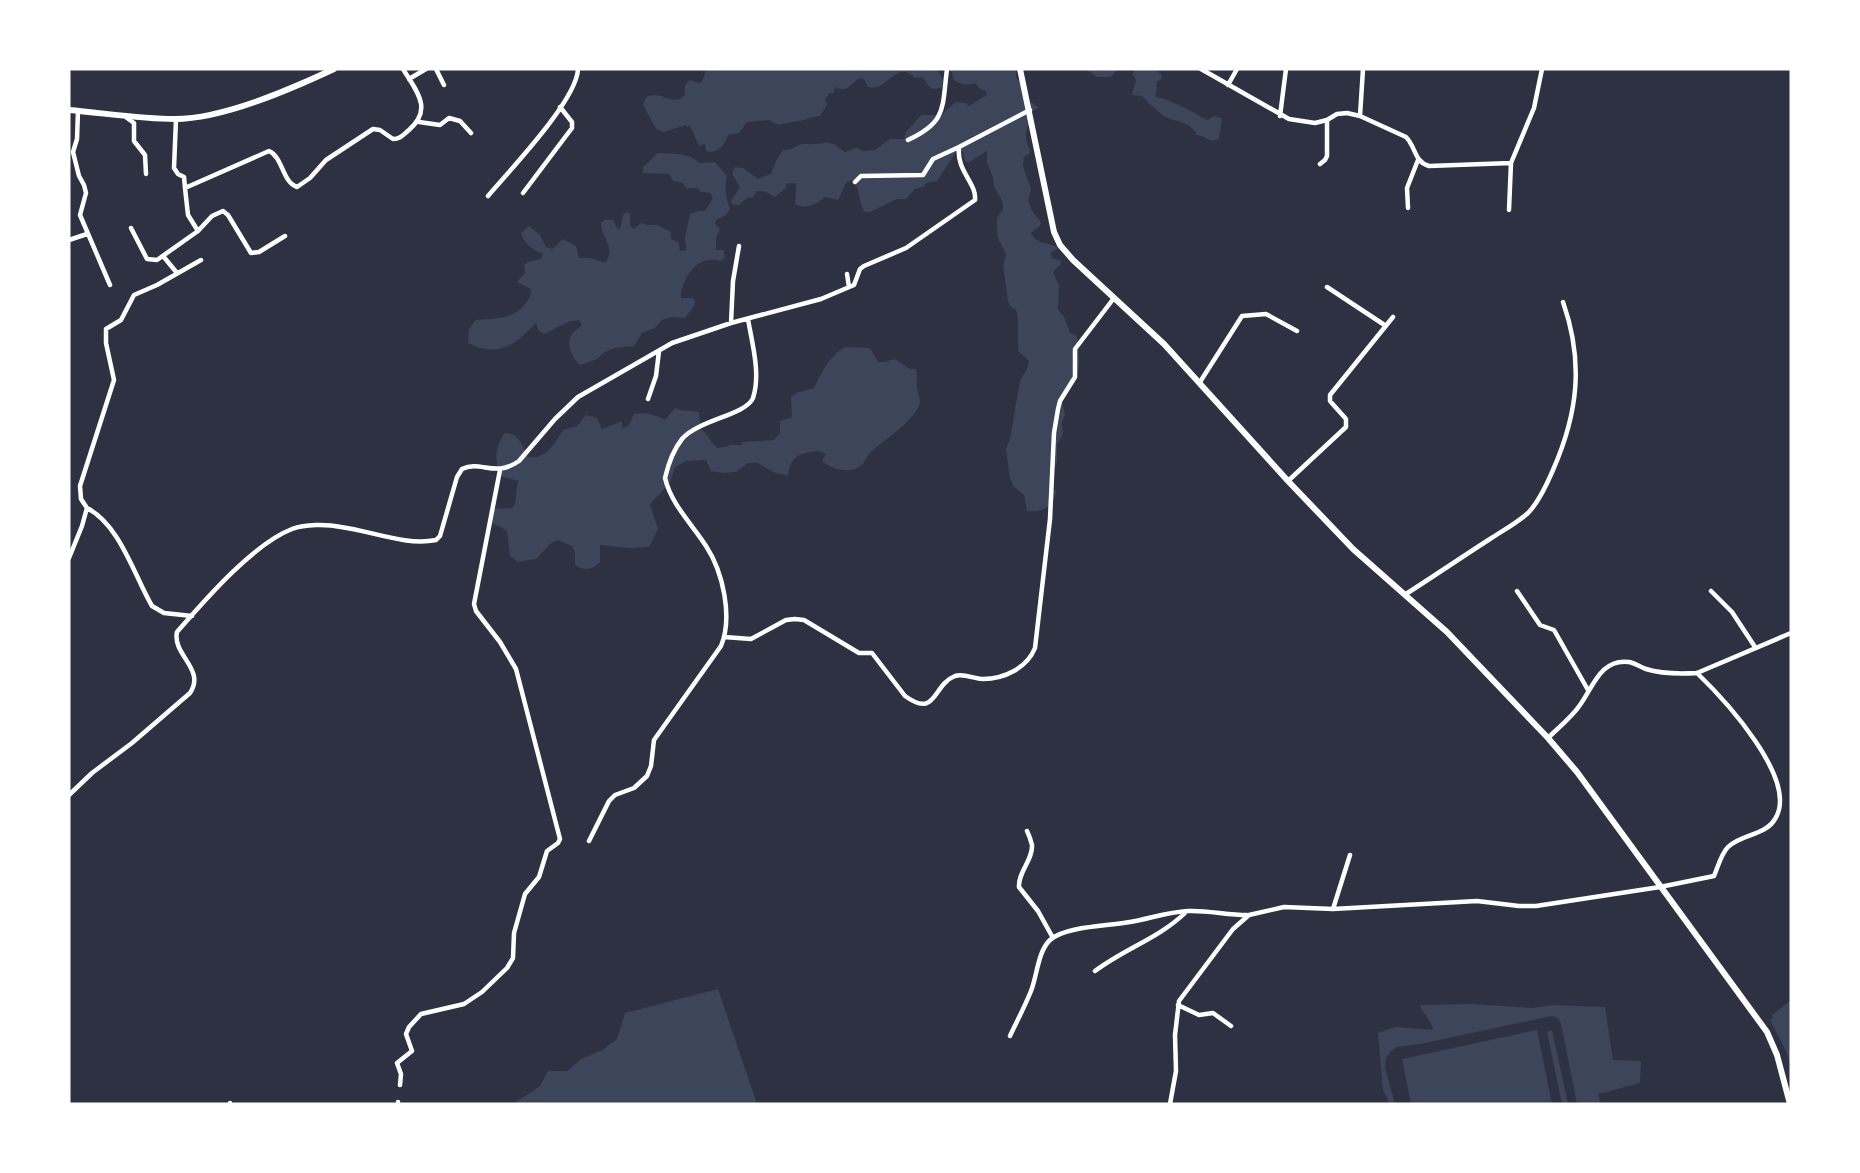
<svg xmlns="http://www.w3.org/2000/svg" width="1860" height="1173" font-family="Overpass,sans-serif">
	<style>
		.green { fill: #3c4559 }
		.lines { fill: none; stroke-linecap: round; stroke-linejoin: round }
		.minor { stroke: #fff; stroke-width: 4.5 }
		.secondary { stroke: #fff; stroke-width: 6 }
	</style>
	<rect width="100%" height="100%" fill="#2d3142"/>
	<path class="green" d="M706,69H937L943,80L942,87L936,89L930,88L923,77L915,78C895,58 889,92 868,87L864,79L860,78C850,83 848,94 836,87L833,93H830L825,99L827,105L820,116C812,116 807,120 799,121C792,122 785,123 778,125L769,120L747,122L739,133L728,135C724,146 718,154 706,151L705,144L699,146L690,126L687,127L686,125L663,132L656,129L643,105L646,97C649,96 653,95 656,95C667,96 675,105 685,95C684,88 684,84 691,80L698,83L702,82Z
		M938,69H1016V78L1023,83L1028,103H1033L1039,108L1030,111L1033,124L1028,126C1025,133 1025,143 1030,149L1029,154L1024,157L1023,166L1031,189L1028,200L1032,211L1041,222L1040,226L1031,233C1037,245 1049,242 1059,248L1050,253L1052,258L1061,261V264L1053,272L1059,285L1058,310L1064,317L1070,333L1077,336C1081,370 1081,372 1062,402L1065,415L1062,422L1063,433L1057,445V462L1050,481V486L1056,491C1054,507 1042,513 1027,511L1024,495L1014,487L1010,478L1006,449L1010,439L1020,381L1027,369L1029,361L1018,351V318L1016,310L1010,306L1008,301L1003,266L1006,254L998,238L997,229V218L1003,209V203L994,186L993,178L987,162V151L968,163L965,161L963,152H956L937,181L926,183L924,187L915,189L906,199H897L870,212H865C858,203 861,188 852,180L846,183L838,200L825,197C818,204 804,210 795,204L796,185L794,183L786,184V188L775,197L766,192L757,191L753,197L747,198L739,205L732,204L731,201L740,187L732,174L735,167L743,168L758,179L771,174L776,161L783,150C793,150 795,146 802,144C806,143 809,145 813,144C831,143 828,139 845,152L857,148L863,151L875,150L890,139H904L906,132L921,115H941L956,102L966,103L969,106L987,95L986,91L980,89L975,83C967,86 960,85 953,79L952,72L949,69L939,71Z
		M1085,69L1103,71L1102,69H1118L1111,77H1097Z
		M1134,69H1155L1162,75L1161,79L1156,82L1157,88L1155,97C1164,96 1197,114 1207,120L1214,116L1222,118L1219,139C1209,144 1206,136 1197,135C1190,119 1171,123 1160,113C1154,108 1147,102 1142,96L1132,95L1136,80L1133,75Z
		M658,153L679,154L691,157L700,163L715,162L727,176C724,188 726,198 730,209L726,215L716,220L715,224L720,229L716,238V250H724L725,258L720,261C698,254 681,278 681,298H693L695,301L694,306L685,318L672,317L662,320L655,328L642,333L634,346L615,348L605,352L597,359L580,365C573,360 566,345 571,336C573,332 578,328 582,325L579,320L568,322L544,334L538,330L536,323C515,345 499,358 468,343L469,329L476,320C496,318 513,320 526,303C530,298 531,295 531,289L517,282L525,273L524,265L528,262L541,259L543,254C532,249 525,246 521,233L529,226L540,235L546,247L552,249L563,239L576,246L579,258H590L606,263C615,246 602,239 601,224L604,220H613L617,228L620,229L623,215L627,212L630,214V226L634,229L641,223L647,225H657L671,232V239L679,243L680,251L686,250L685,237L690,214L698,211H705L713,198L710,193L701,192L697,188H686L683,183L673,181L669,174L643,173V167Z
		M846,347L869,348L872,351L878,362H884L895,359L910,369H916C917,376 917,381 917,387C917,394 922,398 919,406C912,422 886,439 872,451C866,456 865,465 857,468C846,473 831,469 822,461L826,454L819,451C800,453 790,456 788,476L773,472L758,463H748L736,472L723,473L711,471L706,460L686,461L675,467L670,483L650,504L658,529L649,547L629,548L600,545V562C593,570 584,571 575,565V552L572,546L558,540L551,543L536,559L518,562L510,556L507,531L501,527L489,522L492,508C523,511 513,505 518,481L503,477C493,464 495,445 505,433C519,433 522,445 528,457C546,460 555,443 563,430L577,426L586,415L597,418L602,429L622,421V428H625L629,425L634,414C646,412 655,415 665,420L675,408C683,412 690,410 699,412L701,429C709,435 710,443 718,448L732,445H742L743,442L774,440L780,433V421L792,417L791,397L796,393L814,388C822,373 830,354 846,347Z
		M718,989L757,1104H513L540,1086L548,1071H567L581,1059L602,1050L617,1039L625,1013Z
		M1791,1000V1068L1786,1051L1770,1020L1773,1018L1772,1015Z
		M1471,1004L1532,1008L1554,1005L1605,1007L1613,1060L1641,1061L1640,1083L1598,1094L1601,1104H1577L1561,1024L1558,1018L1552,1016L1420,1044L1397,1047L1391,1051L1386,1058L1385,1068L1395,1104H1390L1383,1090L1378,1033L1395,1027L1433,1030C1431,1019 1423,1015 1420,1005Z
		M1537,1030L1552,1104H1411L1402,1059Z
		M1552,1030L1568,1104H1562L1547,1032Z"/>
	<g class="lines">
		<path class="minor" d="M436,69L444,85
			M1201,69L1289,119L1315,123L1327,120L1337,114L1347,113L1360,116L1406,137C1416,147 1414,162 1429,166L1511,163L1534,108L1542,69
			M409,79L426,69
			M1228,85L1237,69
			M78,111L77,139L73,152L79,176L84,185L86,193L80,215L110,285
			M1280,116L1286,69
			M1360,116L1363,69
			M127,118L134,123V141L145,155L146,174
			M176,119L174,168L178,174L184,177L185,188
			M419,122L440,125L449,118L460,121L471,133
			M908,140C947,122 942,108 947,69
			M1320,164L1325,160L1327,156V120
			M855,182L861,176L923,175L933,159L959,147
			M523,193L572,128V122L560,107
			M488,196C510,170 577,100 578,69
			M1408,208L1407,188L1418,160
			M1509,210L1511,163
			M131,228L147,259L157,260L198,231L188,215L185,188L269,151C283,157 282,182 297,187L310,178L326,160L373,129L380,130L393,139C400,139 403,135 409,130C433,109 417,92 403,69
			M198,231L212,216L223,211L228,215L251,253L259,252L285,236
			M69,240L87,234
			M163,256L177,273
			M847,274L849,287
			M1327,287L1386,326
			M731,323L733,281L739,246
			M1200,382L1242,316L1266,314L1297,331
			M648,399L656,376L659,351
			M1288,481L1346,427V419L1330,401V395L1393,317
			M87,508C120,525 134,575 152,606L164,613L192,616
			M69,558L82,526L87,508L81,499L80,486L114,380L106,343V329L121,320L134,295L157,285L201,260
			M1517,591L1540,625L1554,630L1588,690
			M1711,591L1732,612L1755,647
			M1406,594C1434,576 1462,557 1490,539C1502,531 1517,523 1528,513C1539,502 1547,484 1553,470C1578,413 1584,362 1563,302
			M724,637L751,639L786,620L795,619L804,620L859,653H872L905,696C937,719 932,685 955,676C964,673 974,679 983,679C1004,679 1027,668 1035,648L1050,519L1054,433L1058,409L1060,401L1075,377V349L1114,298
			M1548,738C1559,727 1572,717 1580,705C1593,687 1601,658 1629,662C1635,663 1640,667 1646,669C1662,674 1681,674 1697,673L1791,633
			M69,795L92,773L132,743L190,693C206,669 172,655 177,632C204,601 253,544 292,529C305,524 327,524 341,527C371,531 406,546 436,540L440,536L457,477L462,469C481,460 495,478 519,461L555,419L578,397L672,343L731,323L821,299L854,285L860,269L864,266L906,248L975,200C977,183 956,171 959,147L1030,110
			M1027,831C1029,835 1031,841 1032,845C1033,860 1018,872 1019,887L1038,911L1053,938
			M589,841L609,801L615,795L634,788L647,776L651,766L654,740L721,646C733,617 723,572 706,546C692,524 671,504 665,478C668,465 674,449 682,439C698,420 746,415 753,398C761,374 752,343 748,319
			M1333,909L1350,855
			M1095,971C1124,949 1159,938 1185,913
			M1178,1005L1199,1015L1213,1013L1231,1026
			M1010,1036C1017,1021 1025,1006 1031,991C1037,976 1038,951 1050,940C1065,926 1109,926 1130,922C1149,919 1167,912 1188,911C1207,910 1227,915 1247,915
			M400,1085L401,1074L397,1063L412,1051L406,1034L409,1027L421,1014L464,1004L482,992L507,968L513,958L514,933L525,894L539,877L547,851L558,843L560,839L516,669L500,642L476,611L474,604L500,470
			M230,1104V1103
			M398,1104V1102
			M1170,1104L1176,1071L1175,1035L1179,1001L1233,929L1249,915L1284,907L1333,909L1477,901L1519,906H1536L1660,887L1714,876C1718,867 1721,854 1728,847C1741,834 1765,836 1775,819C1800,780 1723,698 1697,673"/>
		<path class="secondary" d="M1020,69L1054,232L1060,245L1073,260L1164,344L1288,481L1353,549L1447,632L1548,738L1577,772L1767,1032L1777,1055L1790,1104
			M69,110C104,113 140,119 175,119C223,119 291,89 334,69"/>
	</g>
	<rect width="1860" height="1173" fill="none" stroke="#ffffff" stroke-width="141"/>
</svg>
